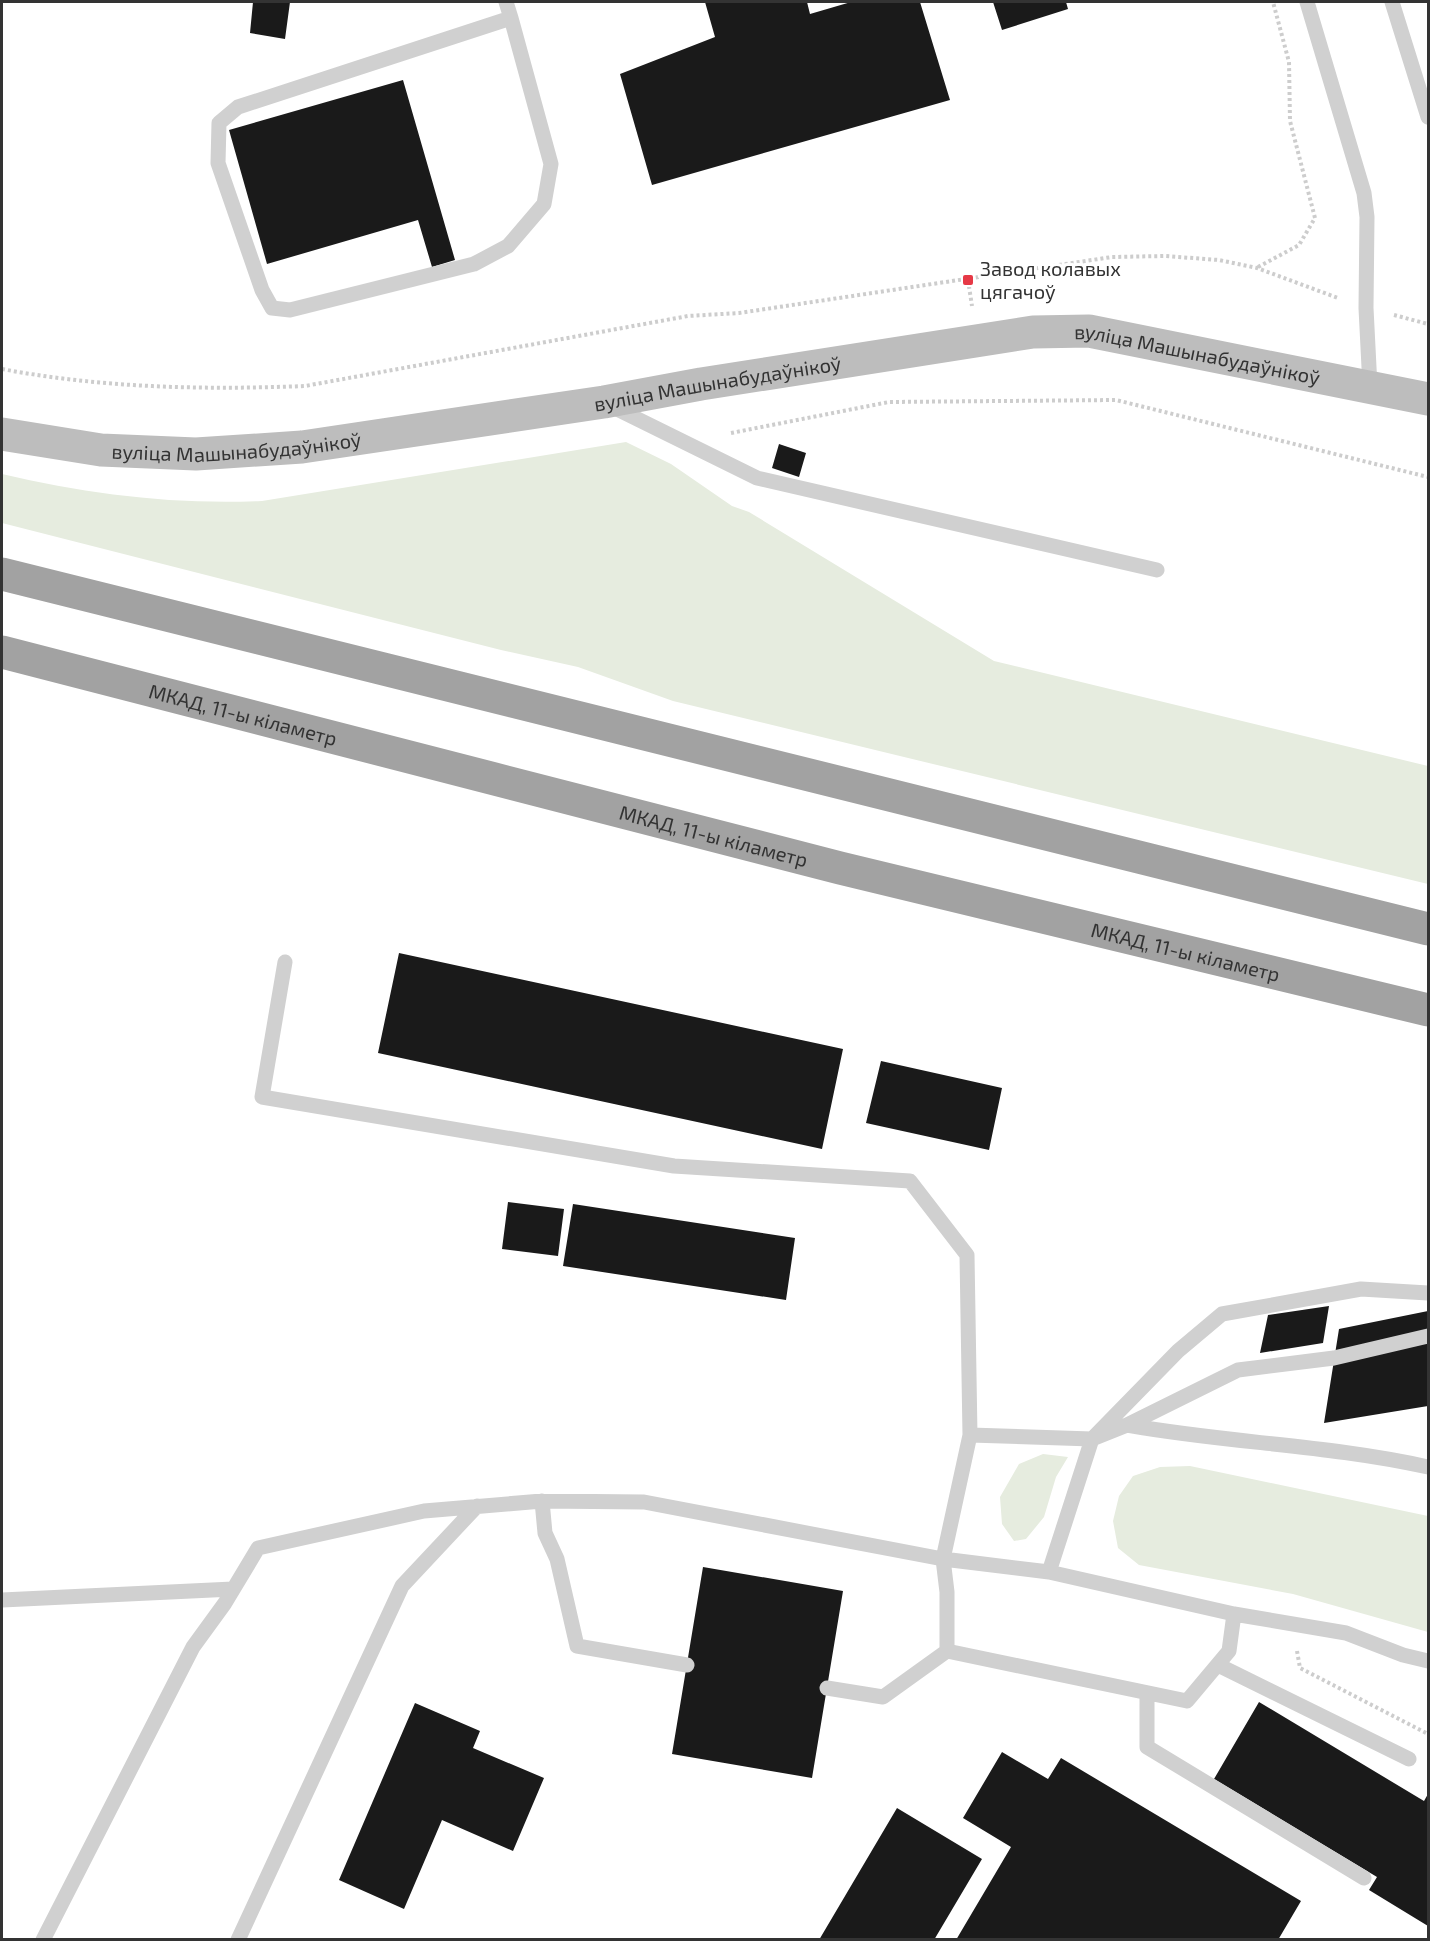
<svg xmlns="http://www.w3.org/2000/svg" width="1430" height="1941" font-family="'Exo 2',sans-serif">
	<style>
		.green { fill: #e6ecdf }
		.building { fill: #1a1a1a }
		.lines { fill: none; stroke-linecap: round; stroke-linejoin: round }
		.path { stroke: #cdcdcd; stroke-width: 4; stroke-dasharray: 3 3; stroke-linecap: butt }
		.service { stroke: #d0d0d0; stroke-width: 15 }
		.secondary { stroke: #bdbdbd; stroke-width: 33 }
		.trunk { stroke: #a2a2a2; stroke-width: 33 }
		.poi-dot { fill: #e63946; stroke: #fff; stroke-width: 2 }
		.labels { text-anchor: middle; dominant-baseline: central; stroke-width: 6; stroke-linejoin: round; paint-order: stroke }
		.poi-label { font-size: 20px; fill: #333; stroke: #fff; text-anchor: start }
		.street-label { font-size: 20px; fill: #333; stroke: #fff }
	</style>
	<rect width="100%" height="100%" fill="#fff"/>
	<path class="green" d="M626,442L671,464L732,506L749,512L994,661L1428,766V884L673,701L578,667L501,650L2,523V474C88,494 173,505 262,501Z
		M1043,1454L1068,1457L1056,1477L1044,1517L1026,1539L1014,1541L1002,1524L1000,1497L1019,1464Z
		M1190,1466L1428,1516V1632L1293,1594L1139,1565L1118,1548L1113,1521L1119,1496L1133,1476L1160,1467Z"/>
	<path class="building" d="M253,2H290L285,39L250,33Z
		M705,2H807L810,14L851,2H920L950,100L652,185L620,74L715,37Z
		M993,2H1066L1068,9L1002,30Z
		M403,80L455,260L432,267L418,220L267,264L229,130Z
		M779,444L806,453L799,477L772,468Z
		M399,953L843,1049L822,1149L378,1053Z
		M881,1061L1002,1088L989,1150L866,1123Z
		M508,1202L564,1209L558,1256L502,1249Z
		M573,1204L795,1238L786,1300L563,1266Z
		M1329,1306L1323,1343L1260,1353L1268,1315Z
		M1428,1311V1406L1324,1423L1339,1329Z
		M703,1567L843,1591L812,1778L672,1754Z
		M1259,1702L1424,1801L1428,1794V1926L1369,1890L1377,1877L1214,1779Z
		M415,1703L480,1731L473,1748L544,1778L513,1851L442,1820L404,1909L339,1880Z
		M1002,1752L1048,1779L1061,1758L1301,1901L1278,1940H956L1011,1847L963,1818Z
		M897,1808L982,1859L934,1940H819Z"/>
	<g class="lines">
		<path class="path" d="M1258,267L1299,245L1315,218L1290,121L1289,62L1273,2
			M968,280L972,306
			M1394,315L1428,324
			M2,369C102,388 204,390 305,386L688,316L739,313L1112,257L1165,256L1219,260L1257,268L1338,298
			M731,433L889,402L1116,400L1428,477
			M1297,1651L1300,1668L1428,1734"/>
		<path class="service" d="M506,2L511,18L551,164L544,204L508,246L474,264L290,310L272,308L262,290L218,163L219,123L238,107L511,18
			M1307,2L1364,193L1367,217L1366,308L1370,387
			M1392,2L1428,117
			M611,406L757,478L1157,570
			M285,962L262,1097L674,1166L910,1181L967,1255L970,1435L943,1559L947,1592V1651L883,1697L827,1688
			M1127,1425C1227,1443 1330,1445 1428,1467
			M970,1435L1092,1439L1127,1425L1238,1370L1334,1358L1428,1336
			M542,1501L545,1533L557,1559L577,1646L687,1665
			M1049,1572L1092,1439L1178,1351L1222,1314L1361,1289L1428,1293
			M2,1600L233,1589
			M947,1651L1187,1701L1229,1651L1234,1614
			M1218,1665L1409,1759
			M1147,1693V1747L1364,1878
			M43,1940L193,1647L225,1603L258,1548L424,1511L542,1501L644,1502L943,1559L1049,1572L1234,1614L1346,1633L1403,1655L1428,1661
			M238,1940L402,1586L477,1506"/>
		<path class="secondary" id="s1" d="M2,434L101,450L196,454L302,447L604,402L701,384L1033,332L1089,331L1428,399"/>
		<g class="trunk">
			<path d="M2,574L1428,929"/>
			<path id="s2" d="M2,652L840,868L1428,1010"/>
		</g>
	</g>
	<rect class="poi-dot" x="962" y="274" width="12" height="12" rx="3"/>
	<g class="labels">
		<g class="poi-label">
			<text x="980" y="268">Завод колавых<tspan x="980" dy="23">цягачоў</tspan></text>
		</g>
		<g class="street-label">
			<text stroke="none"><textPath href="#s1" startOffset="1208">вуліца Машынабудаўнікоў</textPath></text>
			<text stroke="none"><textPath href="#s1" startOffset="722">вуліца Машынабудаўнікоў</textPath></text>
			<text stroke="none"><textPath href="#s1" startOffset="236">вуліца Машынабудаўнікоў</textPath></text>
			<text stroke="none"><textPath href="#s2" startOffset="249">МКАД, 11-ы кіламетр</textPath></text>
			<text stroke="none"><textPath href="#s2" startOffset="735">МКАД, 11-ы кіламетр</textPath></text>
			<text stroke="none"><textPath href="#s2" startOffset="1221">МКАД, 11-ы кіламетр</textPath></text>
		</g>
	</g>
	<rect width="1430" height="1941" fill="none" stroke="#333333" stroke-width="6"/>
</svg>
